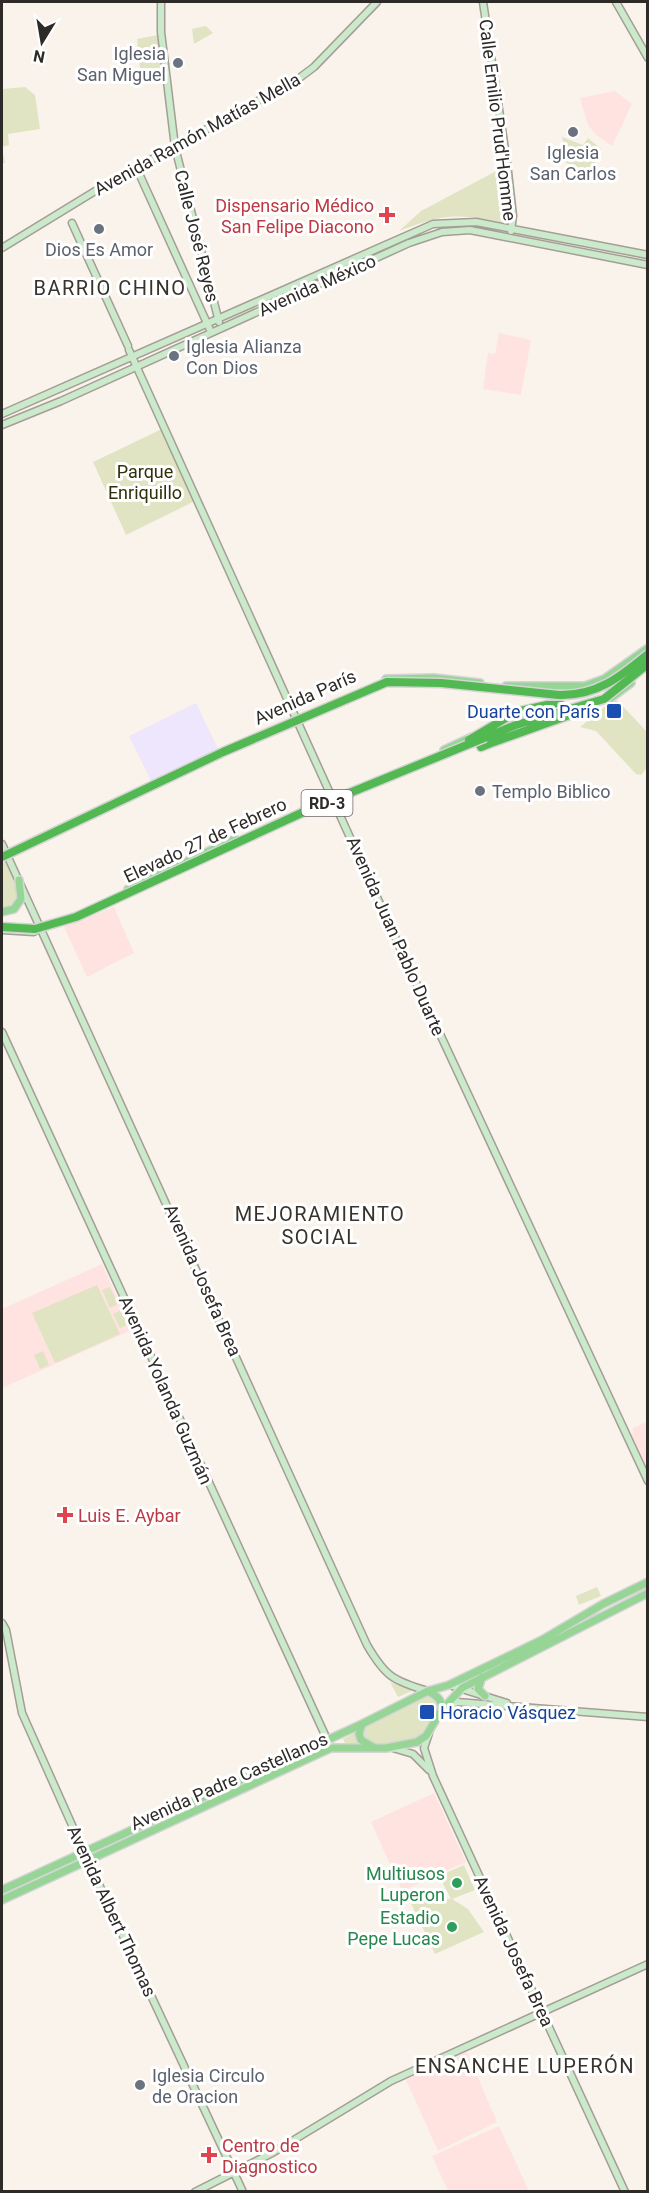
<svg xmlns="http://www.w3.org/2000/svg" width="649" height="2193" font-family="Roboto,sans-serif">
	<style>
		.commercial { fill: #ede6fc }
		.education { fill: #fee3e1 }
		.green { fill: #e0e4c3 }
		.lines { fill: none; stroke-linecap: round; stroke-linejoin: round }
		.secondary-casing { stroke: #a49e96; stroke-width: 9 }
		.primary-casing { stroke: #d5d4d4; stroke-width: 10 }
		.highway-casing { stroke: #d5d4d4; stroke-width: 11 }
		.secondary { stroke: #cbeacb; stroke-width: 6 }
		.primary { stroke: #97d597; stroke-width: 7 }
		.highway { stroke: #52b952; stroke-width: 8 }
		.highway-bridge-casing { stroke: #d5d4d4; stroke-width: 11; stroke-linecap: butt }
		.highway-bridge { stroke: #52b952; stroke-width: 8 }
		.worship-dot { fill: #6b7280; stroke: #fff; stroke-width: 2 }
		.health-dot { fill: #e0444e; stroke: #fff; stroke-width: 2 }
		.transit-dot { fill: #1a4fb4; stroke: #fff; stroke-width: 2 }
		.leisure-dot { fill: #2e9e5b; stroke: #fff; stroke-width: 2 }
		.labels { text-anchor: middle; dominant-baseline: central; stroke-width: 6; stroke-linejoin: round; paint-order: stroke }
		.shield { fill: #fff; stroke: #6c6a68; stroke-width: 1.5 }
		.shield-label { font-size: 16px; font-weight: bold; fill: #2d2a27 }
		.worship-label { font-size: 18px; fill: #5b616d; stroke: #fff; text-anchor: start }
		.street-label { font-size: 18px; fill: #2d2a27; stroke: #fff }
		.health-label { font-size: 18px; fill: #be3a42; stroke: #fff; text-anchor: start }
		.park-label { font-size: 18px; fill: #2f3109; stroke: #fff }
		.transit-label { font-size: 18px; fill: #164399; stroke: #fff; text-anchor: end }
		.leisure-label { font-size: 18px; fill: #27864d; stroke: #fff; text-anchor: end }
		.neighbourhood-label { font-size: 20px; letter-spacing: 1.5px; fill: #38332c; stroke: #fff }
	</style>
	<rect width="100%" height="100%" fill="#faf3eb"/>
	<path class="commercial" d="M196,703L219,751L152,783L129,736Z"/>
	<path class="education" d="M615,91L632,104L612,146L596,135L588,125L580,98Z
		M499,333L531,340L521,395L483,389L488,353L495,354Z
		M114,907L134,953L87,977L64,927Z
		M102,1264L132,1330L2,1388V1309Z
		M647,1422V1471L632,1435L633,1428Z
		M434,1793L466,1862L402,1891L371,1822Z
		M467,2052L497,2122L438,2151L406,2080Z
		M499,2126L529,2191H448L432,2156Z"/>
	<path class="green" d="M206,26L213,33L194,44L192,29Z
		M158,35L163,68L140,69L137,39Z
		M25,87L35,95L40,129L8,134L9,145L2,147L5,163H2V89Z
		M562,137L583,145L588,138L601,149L591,172L561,161L565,149Z
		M502,168L508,224C459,213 446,213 399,231L421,211Z
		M164,428L197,500L126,535L93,462Z
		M613,700L618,701L647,732V768L641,775L636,774L596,731L580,727Z
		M6,860L17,882L19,899L13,906L2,910V862Z
		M97,1285L120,1334L55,1363L32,1313Z
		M110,1287L118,1304L110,1308L102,1290Z
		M121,1310L127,1325L120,1328L113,1314Z
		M43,1351L49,1365L40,1369L34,1355Z
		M597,1587L601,1596L579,1605L576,1596Z
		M390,1682L412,1691L398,1697Z
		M427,1695L435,1698L438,1707C434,1715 430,1725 424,1732C407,1751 367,1745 345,1743L343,1739Z
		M464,1865L475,1890L452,1899L468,1909L484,1932L435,1954L410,1901L419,1897L451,1899L439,1876Z"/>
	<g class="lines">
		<g class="secondary-casing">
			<path id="secondary" d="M161,2V32L175,147L219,322
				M483,2L507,163L513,216L511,231
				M616,2L648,58
				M137,169L211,332
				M72,223L128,346
				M2,248L105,185L298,79L314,67L377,2
				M129,350L406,961L648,1481
				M2,414L433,224L476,222L648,255
				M2,425L61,401L409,243L442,232L470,230L648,265
				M2,844L367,1645C385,1676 393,1681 428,1691
				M2,930L34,932
				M2,1032L331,1748
				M2,1623L6,1630L22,1713L88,1861L243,2192
				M449,1685L507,1703
				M447,1707L457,1702L648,1717
				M429,1733L424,1748L433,1776L625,2192
				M393,1748L413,1754L429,1770
				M195,2192L274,2152L391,2081L648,1964"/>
		</g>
		<g class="primary-casing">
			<path id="primary" d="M386,679L434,678L480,683
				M506,686H585L604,679L648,648
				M611,698L631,683
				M499,726L536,711
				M444,750L472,737
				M128,889L235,839
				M2,912L14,909L21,899L19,880
				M482,1677L478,1689L485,1696
				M428,1691C437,1696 443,1700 441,1711
				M362,1724L359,1734L361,1740L373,1747
				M2,1890L362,1724L428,1691L449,1685L542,1640L603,1604L648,1582
				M2,1900L331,1748H386L417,1742L426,1736L441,1711L462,1688L648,1593"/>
		</g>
		<g class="highway-casing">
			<path id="highway" d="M547,705H561
				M481,747L491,743"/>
		</g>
		<use href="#secondary" class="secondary"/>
		<use href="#primary" class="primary"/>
		<use href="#highway" class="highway"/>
		<g class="highway-bridge-casing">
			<path id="highway-bridge" d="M469,740L516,712L547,705
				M491,743L592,707
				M2,857L223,752L387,682L441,683L559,695C597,696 620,677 648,654
				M2,927L35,929L76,917L308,810L457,749L516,725L604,699L648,664"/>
		</g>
		<use href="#highway-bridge" class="highway-bridge"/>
	</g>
	<g class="worship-dot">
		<circle cx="178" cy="63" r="6"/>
		<circle cx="573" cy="132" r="6"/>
		<circle cx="99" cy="229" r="6"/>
		<circle cx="174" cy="356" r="6"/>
		<circle cx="480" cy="791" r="6"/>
		<circle cx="140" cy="2085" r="6"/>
	</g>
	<g class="health-dot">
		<path d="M384 206h6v6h6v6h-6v6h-6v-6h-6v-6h6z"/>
		<path d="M62 1506h6v6h6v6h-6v6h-6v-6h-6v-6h6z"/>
		<path d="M206 2146h6v6h6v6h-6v6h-6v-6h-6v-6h6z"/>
	</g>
	<g class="transit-dot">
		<rect x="606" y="703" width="16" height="16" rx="3"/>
		<rect x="419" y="1704" width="16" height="16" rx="3"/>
	</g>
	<g class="leisure-dot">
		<circle cx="457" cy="1883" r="6"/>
		<circle cx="452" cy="1927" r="6"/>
	</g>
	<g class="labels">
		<rect class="shield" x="301.5" y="790" width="51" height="26" rx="4.5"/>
		<g class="shield-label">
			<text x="327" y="803">RD-3</text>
		</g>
		<g class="worship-label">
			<text x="166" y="53" text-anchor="end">Iglesia<tspan x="166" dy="21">San Miguel</tspan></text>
			<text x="573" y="152" text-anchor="middle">Iglesia<tspan x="573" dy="21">San Carlos</tspan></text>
			<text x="99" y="249" text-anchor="middle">Dios Es Amor</text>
			<text x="186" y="346">Iglesia Alianza<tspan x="186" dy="21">Con Dios</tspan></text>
			<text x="492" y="791">Templo Biblico</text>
			<text x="152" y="2075">Iglesia Circulo<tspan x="152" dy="21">de Oracion</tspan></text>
		</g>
		<g class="street-label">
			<text transform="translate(498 120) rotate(83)">Calle Emilio Prud'Homme</text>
			<text transform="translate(197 134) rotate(-29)">Avenida Ramón Matías Mella</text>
			<text transform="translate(197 236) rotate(76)">Calle José Reyes</text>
			<text transform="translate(317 285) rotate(-24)">Avenida México</text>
			<text transform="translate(305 697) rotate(-24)">Avenida París</text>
			<text transform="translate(205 840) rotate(-25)">Elevado 27 de Febrero</text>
			<text transform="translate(396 936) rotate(66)">Avenida Juan Pablo Duarte</text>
			<text transform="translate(203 1280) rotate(66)">Avenida Josefa Brea</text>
			<text transform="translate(166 1390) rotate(66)">Avenida Yolanda Guzmán</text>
			<text transform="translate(229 1781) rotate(-24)">Avenida Padre Castellanos</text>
			<text transform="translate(112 1911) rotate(65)">Avenida Albert Thomas</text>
			<text transform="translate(514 1951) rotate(65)">Avenida Josefa Brea</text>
		</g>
		<g class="health-label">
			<text x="374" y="205" text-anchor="end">Dispensario Médico<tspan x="374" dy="21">San Felipe Diacono</tspan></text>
			<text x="78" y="1515">Luis E. Aybar</text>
			<text x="222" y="2145">Centro de<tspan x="222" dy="21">Diagnostico</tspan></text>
		</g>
		<g class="park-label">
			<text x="145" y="471">Parque<tspan x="145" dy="21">Enriquillo</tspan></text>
		</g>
		<g class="transit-label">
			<text x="600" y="711">Duarte con París</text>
			<text x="440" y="1712" text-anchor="start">Horacio Vásquez</text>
		</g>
		<g class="leisure-label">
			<text x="445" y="1873">Multiusos<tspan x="445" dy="21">Luperon</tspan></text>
			<text x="440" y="1917">Estadio<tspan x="440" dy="21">Pepe Lucas</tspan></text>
		</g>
		<g class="neighbourhood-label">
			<text x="110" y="288">BARRIO CHINO</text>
			<text x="320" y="1214">MEJORAMIENTO<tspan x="320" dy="23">SOCIAL</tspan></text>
			<text x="525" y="2066">ENSANCHE LUPERÓN</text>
		</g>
	</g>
	<rect width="649" height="2193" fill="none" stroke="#2d2a27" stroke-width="6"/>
	<g transform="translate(42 42) rotate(191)" stroke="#ffffff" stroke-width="4.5" paint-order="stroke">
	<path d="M0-4.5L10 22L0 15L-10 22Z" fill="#2d2a27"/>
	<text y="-9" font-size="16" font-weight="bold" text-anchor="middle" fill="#2d2a27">N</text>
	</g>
</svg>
